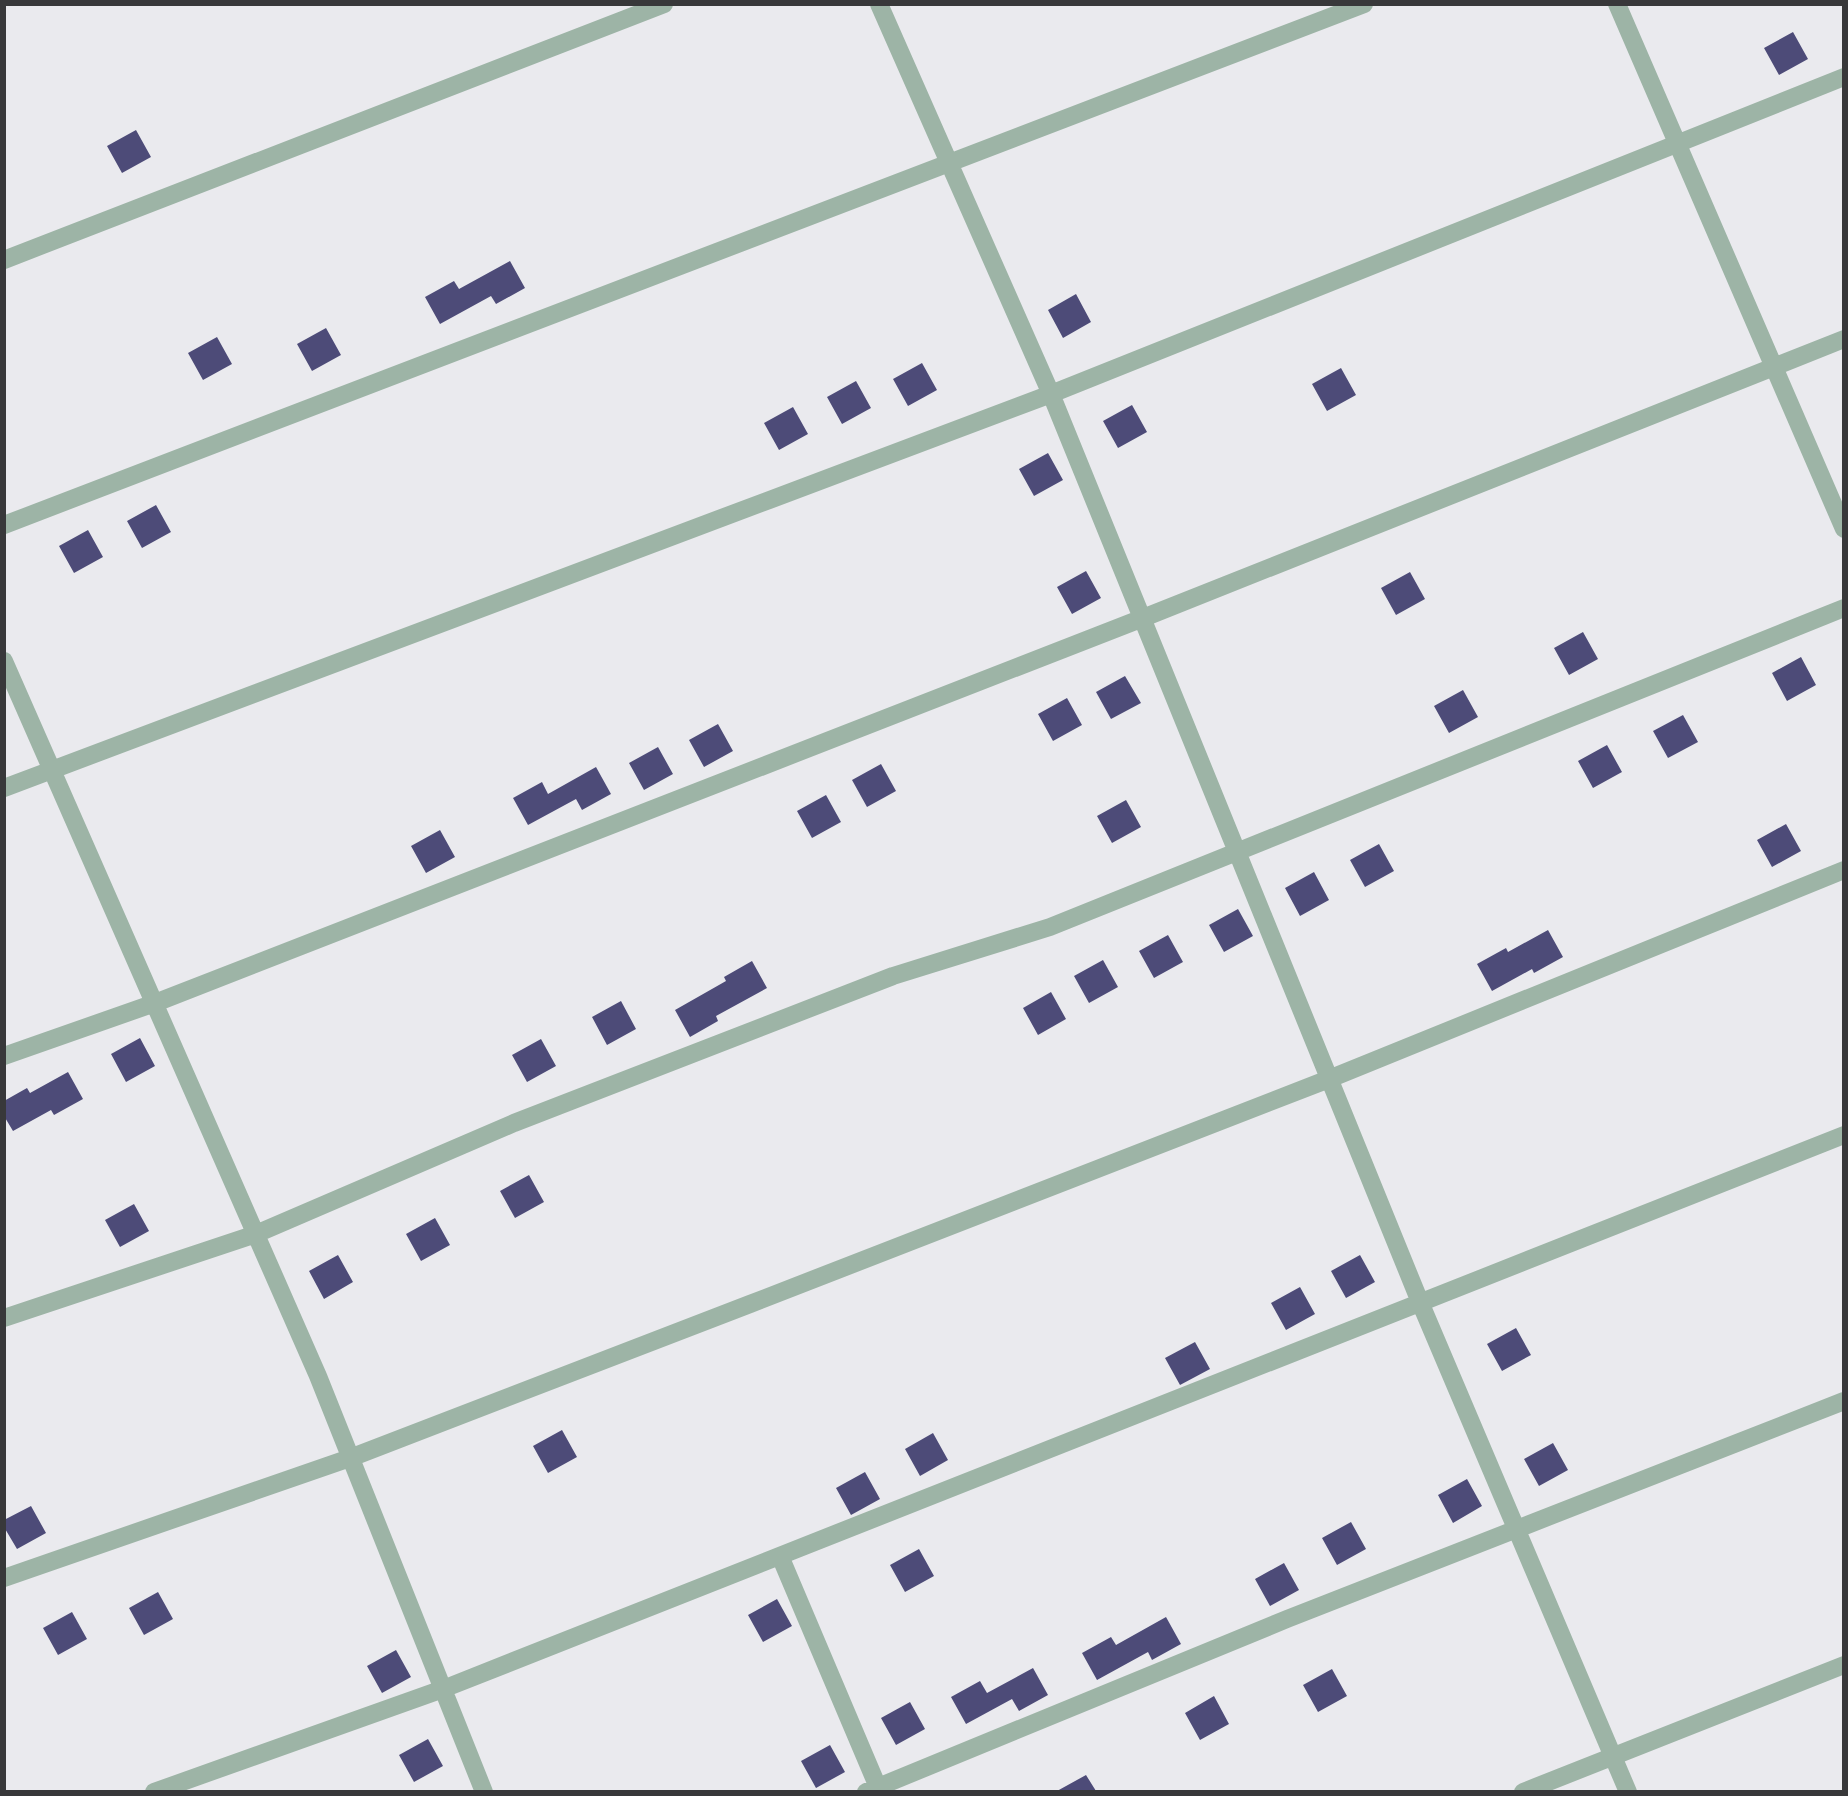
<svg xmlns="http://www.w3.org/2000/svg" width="1848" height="1796" font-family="'Noto Sans',sans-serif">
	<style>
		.building { fill: #4d4b78 }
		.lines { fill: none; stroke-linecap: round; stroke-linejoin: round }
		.minor { stroke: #9db4a6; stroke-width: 18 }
	</style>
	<rect width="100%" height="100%" fill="#eaeaee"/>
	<path class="building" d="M1793,32L1808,59L1779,75L1764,48Z
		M136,130L151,157L122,173L107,146Z
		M510,261L525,288L496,304L491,296L440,324L425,297L454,281L459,289Z
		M1076,294L1091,322L1063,338L1048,310Z
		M326,328L341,355L312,371L297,344Z
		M217,337L232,364L203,380L188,353Z
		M922,363L937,390L908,406L893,379Z
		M1341,368L1356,395L1327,411L1312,384Z
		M856,381L871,408L842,424L827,397Z
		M1132,405L1147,432L1118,448L1103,421Z
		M793,407L808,434L779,450L764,423Z
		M1048,453L1063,480L1034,496L1019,469Z
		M156,505L171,532L142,548L127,521Z
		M88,530L103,557L74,573L59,546Z
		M1086,571L1101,598L1072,614L1057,587Z
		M1410,572L1425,599L1396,615L1381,588Z
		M1583,632L1598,659L1569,675L1554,648Z
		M1801,657L1816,685L1787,701L1772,673Z
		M1125,676L1141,703L1111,719L1096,692Z
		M1463,690L1478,717L1449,733L1434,706Z
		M1067,698L1082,725L1053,741L1038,714Z
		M1683,715L1698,742L1668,758L1653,731Z
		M718,724L733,751L704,767L689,740Z
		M1607,745L1622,772L1593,788L1578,761Z
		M658,747L673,774L644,790L629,763Z
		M881,764L896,791L867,807L852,780Z
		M596,767L611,794L582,810L576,799L528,825L513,798L542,782L548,794Z
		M826,795L841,822L812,838L797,811Z
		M1126,800L1141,827L1112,843L1097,816Z
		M1786,824L1801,851L1772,867L1757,840Z
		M440,830L455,857L426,873L411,846Z
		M1379,844L1394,871L1365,887L1350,860Z
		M1314,872L1329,900L1300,916L1285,888Z
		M1238,909L1253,936L1224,952L1209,925Z
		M1548,930L1563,957L1534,973L1532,969L1492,991L1477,964L1506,948L1508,952Z
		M1168,935L1183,962L1154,978L1139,951Z
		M1103,960L1118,987L1089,1003L1074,976Z
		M752,961L767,988L716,1016L718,1021L690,1037L675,1010L726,981L724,977Z
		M1051,992L1066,1019L1038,1035L1023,1008Z
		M621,1001L636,1029L607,1045L592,1017Z
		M140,1038L155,1066L126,1082L111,1054Z
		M541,1039L556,1066L527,1082L512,1055Z
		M68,1072L83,1099L54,1115L51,1110L13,1131L4,1116V1101L27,1088L30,1093Z
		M529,1175L544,1202L515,1218L500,1191Z
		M134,1204L149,1231L120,1247L105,1220Z
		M435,1218L450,1245L421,1261L406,1234Z
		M338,1255L353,1282L324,1299L309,1271Z
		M1360,1255L1375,1282L1346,1298L1331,1271Z
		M1300,1287L1315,1314L1286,1330L1271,1303Z
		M1516,1328L1531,1355L1502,1371L1487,1344Z
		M1195,1342L1210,1369L1180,1385L1165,1358Z
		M562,1430L577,1457L548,1473L533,1446Z
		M933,1433L948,1460L920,1476L905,1449Z
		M1553,1443L1568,1470L1539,1486L1524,1459Z
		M865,1472L880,1499L851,1515L836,1488Z
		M1467,1479L1482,1506L1453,1523L1438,1495Z
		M31,1506L46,1533L17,1549L4,1527V1520Z
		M1351,1522L1366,1549L1337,1565L1322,1538Z
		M919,1549L934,1576L905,1592L890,1565Z
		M1284,1563L1299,1590L1270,1606L1255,1579Z
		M158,1592L173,1619L144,1635L129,1608Z
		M777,1599L792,1626L763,1642L748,1615Z
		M72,1612L87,1639L58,1655L43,1628Z
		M1166,1617L1181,1644L1152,1660L1148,1652L1097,1680L1082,1653L1111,1637L1116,1645Z
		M396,1650L411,1677L382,1693L367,1666Z
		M1033,1668L1048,1695L1019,1711L1012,1699L966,1724L951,1697L980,1681L987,1693Z
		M1332,1669L1347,1696L1318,1712L1303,1685Z
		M1214,1696L1229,1724L1200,1740L1185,1713Z
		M910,1702L925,1729L896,1745L881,1718Z
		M428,1739L443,1766L414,1782L399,1755Z
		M830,1745L845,1772L816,1788L801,1761Z
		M1086,1775L1096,1791H1057Z"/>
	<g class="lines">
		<path class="minor" d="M879,4L1051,394L1420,1302L1628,1792
			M1617,4L1844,529
			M4,260L664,4
			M4,525L1364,4
			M4,661L318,1376L484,1792
			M4,788L1051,394L1844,77
			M4,1056L155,1003L1143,618L1844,339
			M4,1318L256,1234L514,1123L893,976L1050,927L1844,608
			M780,1556L880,1792
			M4,1578L350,1458L750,1304L1329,1079L1844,870
			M154,1792L443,1689L1844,1135
			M866,1792L1287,1619L1844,1401
			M1523,1792L1844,1665"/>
	</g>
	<rect width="1848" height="1796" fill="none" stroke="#38383a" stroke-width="12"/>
</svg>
